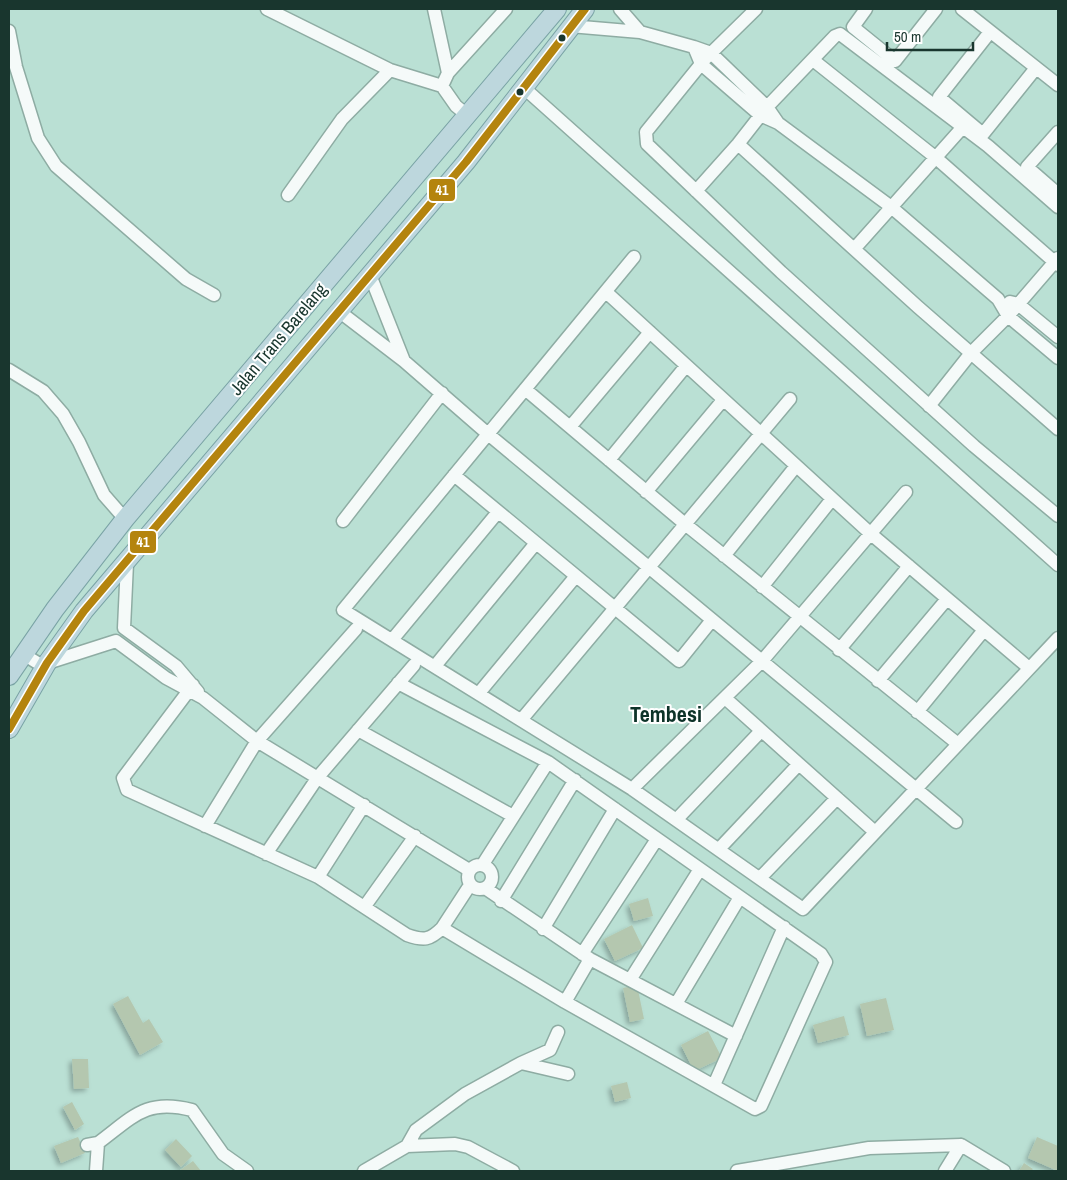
<svg xmlns="http://www.w3.org/2000/svg" width="1067" height="1180" font-family="'Archivo Narrow',sans-serif">
	<style>
		.building { fill: #b4c7af; filter: url(#shadow) }
		.lines { fill: none; stroke-linecap: round; stroke-linejoin: round }
		.minor-casing { stroke: #8eaca3; stroke-width: 15 }
		.highway-casing { stroke: #7aa3a5; stroke-width: 20 }
		.minor { stroke: #f5faf9; stroke-width: 12 }
		.highway { stroke: #bdd7dd; stroke-width: 18 }
		.bus-1-casing { stroke: #fff; stroke-width: 11 }
		.bus-1 { stroke: #b4840e; stroke-width: 8 }
		.bus-dot { fill: #19362e; stroke: #fff; stroke-width: 2 }
		.labels { text-anchor: middle; dominant-baseline: central; stroke-width: 4; stroke-linejoin: round; paint-order: stroke }
		.street-label { font-size: 18px; fill: #19362e; stroke: #fff }
		.district-label { font-size: 22px; font-weight: bold; fill: #0d3329; stroke: #fff }
		.line-badge { stroke: #fff; stroke-width: 2 }
		.badge-label { font-size: 14px; text-anchor: middle; font-weight: bold; fill: #fff }
	</style>
	<defs>
		<filter id="shadow"><feDropShadow dx="-3" dy="3" stdDeviation="2.5" flood-color="#0004"/></filter>
	</defs>
	<rect width="100%" height="100%" fill="#bae0d4"/>
	<path class="building" d="M648,898L653,916L634,921L629,904Z
		M632,925L643,948L615,961L604,939Z
		M637,985L644,1019L630,1022L623,988Z
		M128,996L143,1023L149,1019L163,1042L140,1055L113,1004Z
		M886,998L894,1030L867,1036L860,1004Z
		M844,1016L849,1035L818,1043L813,1025Z
		M708,1031L722,1058L694,1071L681,1045Z
		M72,1059H88L89,1088L74,1089Z
		M627,1082L631,1098L615,1102L611,1086Z
		M72,1102L84,1124L75,1130L63,1107Z
		M78,1137L85,1153L61,1163L54,1146Z
		M1037,1137L1058,1146V1171L1028,1158Z
		M176,1139L192,1156L181,1167L165,1150Z
		M193,1161L201,1171H179Z
		M1024,1163L1033,1169L1031,1171H1019Z"/>
	<g class="lines">
		<g class="minor-casing">
			<path id="minor" d="M267,9L390,70L442,86L456,106L467,115
				M434,9L448,73
				M620,9L640,32
				M756,9L705,59L646,132L647,144L781,272L974,446L1058,516
				M866,9L853,27L895,61L936,9
				M962,9L1058,85
				M570,26L640,32L694,47
				M9,31L16,67L38,138L56,166L186,279L214,295
				M990,32L939,97L983,134L1036,68
				M813,60L935,157L1058,265
				M442,86L448,73L506,9
				M523,87L1058,565
				M778,123L767,107L711,53L694,47L701,64L760,115L778,123L890,206L998,299L1008,316L1058,358
				M1058,132L1027,167L1058,194
				M738,144L918,307L1058,429
				M696,191L738,144L767,107L835,36L840,34L988,146L1058,207
				M288,195L342,119L390,70
				M855,248L962,128
				M634,257L343,610L632,789L803,909L1058,638
				M370,275L404,361
				M606,292L871,534L1029,668
				M1010,302L1018,304L1058,337
				M340,312L404,361L488,434L956,822
				M9,370L43,391L63,414L79,442L104,495L125,519
				M525,389L685,524L958,744
				M929,406L971,353L1008,316L1058,258
				M570,427L650,332
				M609,460L686,366
				M454,475L679,661L712,620
				M646,492L723,400
				M343,521L442,393
				M724,556L796,466
				M127,563L124,628L176,666L198,692
				M762,587L832,499
				M392,640L498,512
				M839,650L909,566
				M23,654L41,665L116,641L166,678L203,698L257,741L469,870
				M435,666L536,543
				M878,681L947,599
				M193,685L123,778L127,790L318,877L407,935C424,941 430,940 442,928L565,1002L755,1109L761,1106L826,962L821,954L548,762L398,683
				M479,693L576,576
				M725,698L875,832
				M917,712L984,630
				M522,719L790,399
				M358,730L513,816
				M632,789L762,661L906,492
				M677,819L761,731
				M205,826L257,741L356,629
				M719,849L799,764
				M266,854L318,777L414,665
				M483,864L548,762
				M468 877a12 12 0 1 1 24 0a12 12 0 1 1-24 0Z
				M318,877L364,805
				M760,878L837,798
				M485,888L590,959L736,1036
				M501,901L575,780
				M365,906L415,836
				M442,928L470,885
				M543,929L615,809
				M582,954L657,839
				M630,980L700,869
				M565,1002L590,959
				M676,1004L740,897
				M521,1063L550,1050L558,1032
				M714,1085L784,927
				M98,1143C133,1117 146,1098 192,1110L223,1154L247,1171
				M87,1145L98,1143L96,1171
				M407,1146L455,1144L468,1147L513,1171
				M364,1171L407,1146L416,1130L465,1094L521,1063L568,1074
				M737,1171L869,1148L961,1145L1004,1171
				M945,1171L961,1145"/>
		</g>
		<g class="highway-casing">
			<path id="highway" d="M9,676L55,609L125,519L557,9
				M9,729L47,663L84,611L466,162L585,9"/>
		</g>
		<use href="#minor" class="minor"/>
		<use href="#highway" class="highway"/>
		<g class="bus-1-casing">
			<path id="bus-1" d="M9,729L47,663L84,611L466,162L585,9"/>
		</g>
		<use href="#bus-1" class="bus-1"/>
	</g>
	<g class="bus-dot">
		<circle cx="562" cy="38" r="4.5"/>
		<circle cx="520" cy="92" r="4.5"/>
	</g>
	<g class="labels">
		<g class="street-label">
			<text transform="translate(278 339) rotate(-50)">Jalan Trans Barelang</text>
		</g>
		<g class="district-label">
			<text x="666" y="714">Tembesi</text>
		</g>
	</g>
	<g class="line-badge">
		<rect x="428" y="178" width="28" height="24" rx="5" fill="#b4840e"/>
		<rect x="129" y="530" width="28" height="24" rx="5" fill="#b4840e"/>
	</g>
	<g class="badge-label">
		<text x="442" y="195">41</text>
		<text x="143" y="547">41</text>
	</g>
	<rect width="1067" height="1180" fill="none" stroke="#19362e" stroke-width="20"/>
	<path d="M887 42v8h86v-8" fill="none" stroke="#19362e" stroke-width="2.5"/>
	<text x="894" y="42" font-size="15" fill="#19362e" stroke="#ffffff" stroke-width="4" paint-order="stroke">50 m</text>
</svg>
